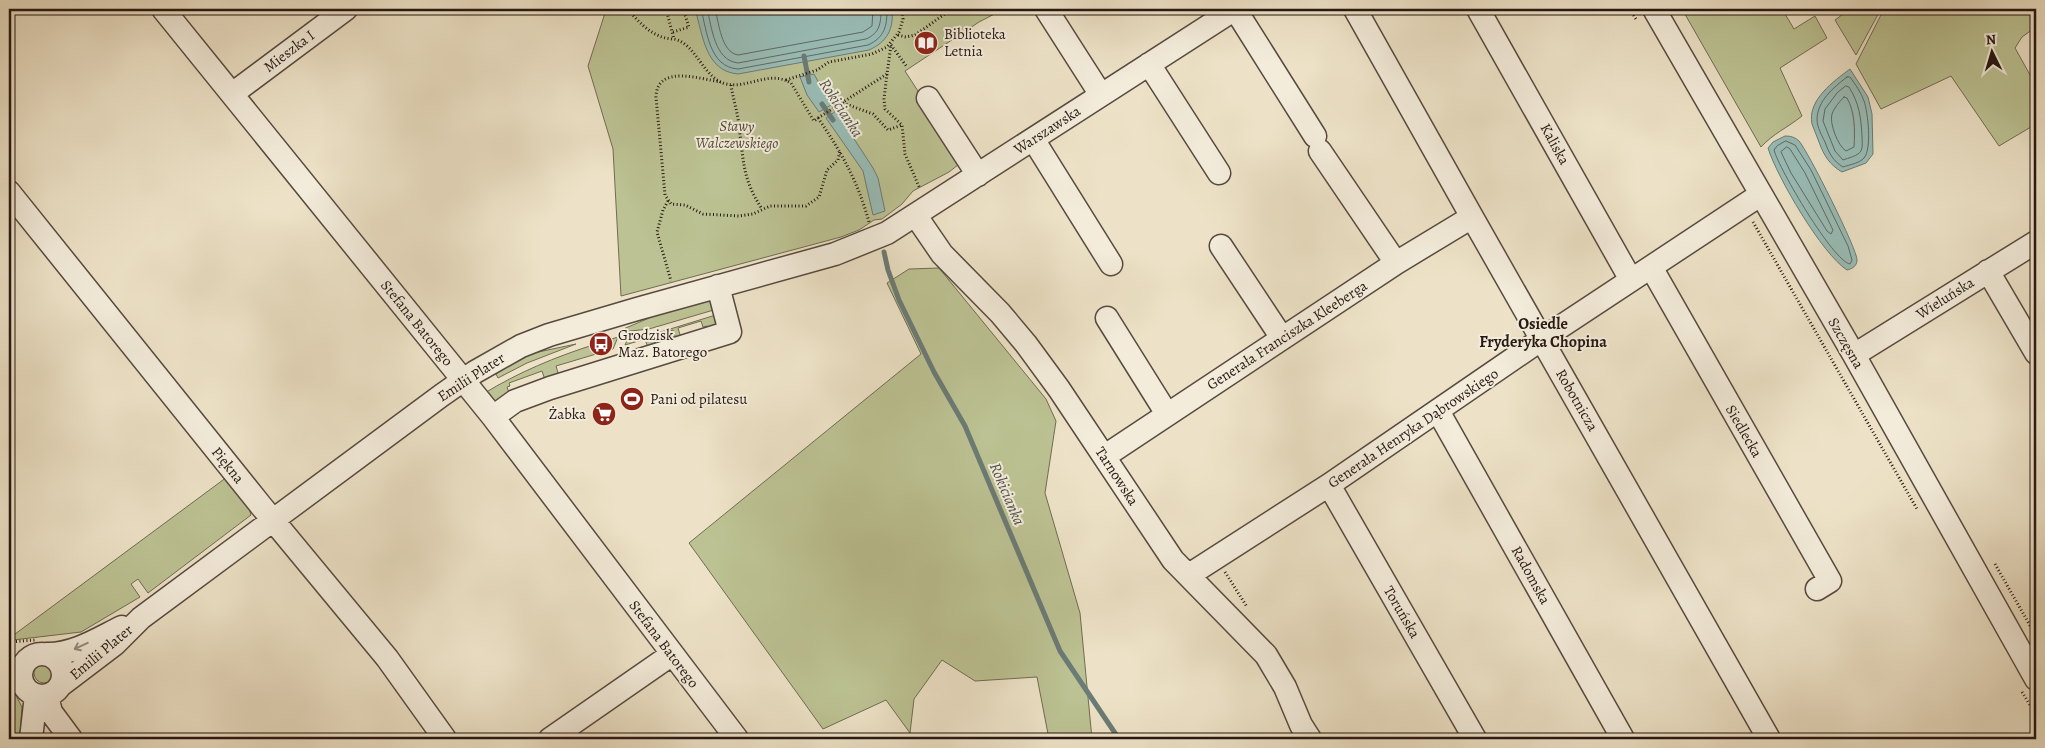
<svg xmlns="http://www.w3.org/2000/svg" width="2045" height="748" font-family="Alegreya,serif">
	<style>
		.green { fill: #bcc293; stroke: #706c52 }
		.water { fill: #99bdb7; stroke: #6b7b75 }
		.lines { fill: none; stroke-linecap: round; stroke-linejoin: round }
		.shore { stroke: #5f6a64; stroke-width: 1 }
		.stream { stroke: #6b7b75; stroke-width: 5 }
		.minor-casing { stroke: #574a3f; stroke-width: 25 }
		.path { stroke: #251712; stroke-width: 3; stroke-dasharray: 1 2.5; stroke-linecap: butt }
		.minor { stroke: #f3ecdb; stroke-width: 22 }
		.oneway { stroke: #968c81 }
		.labels { text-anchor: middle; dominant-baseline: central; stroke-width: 4; stroke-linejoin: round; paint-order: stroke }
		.poi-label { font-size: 15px; fill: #251712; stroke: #f3ecdb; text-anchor: start }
		.street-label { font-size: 15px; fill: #251712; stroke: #f3ecdb }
		.park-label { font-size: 15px; font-style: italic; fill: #524a39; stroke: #f3ecdb }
		.water-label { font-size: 16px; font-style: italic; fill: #4e514c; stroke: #f3ecdb }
		.neighbourhood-label { font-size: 16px; font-weight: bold; fill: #251712; stroke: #f3ecdb }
	</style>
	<rect width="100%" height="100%" fill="#ede2c7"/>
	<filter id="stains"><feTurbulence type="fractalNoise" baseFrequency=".004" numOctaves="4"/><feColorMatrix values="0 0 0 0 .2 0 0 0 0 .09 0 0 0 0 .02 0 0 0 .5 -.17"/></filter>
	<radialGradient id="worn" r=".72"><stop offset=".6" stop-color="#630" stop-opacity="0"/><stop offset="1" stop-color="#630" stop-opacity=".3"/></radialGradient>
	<path class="green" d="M604,9H1004L979,22L905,71L963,161L949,172L913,191L902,204L882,219L874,220L859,230L841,237L621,296L613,149L588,66L605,13Z
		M1682,9H1782L1794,29L1815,16L1827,38L1780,68L1802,116C1787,128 1774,133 1761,147Z
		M1850,9H1881L1856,55L1835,20Z
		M1884,9H2036V27L2022,37L2015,48L2034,82L2036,81V124L1999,146L1951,76L1881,109L1856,64Z
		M939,268L1046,399L1056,421L1045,493L1080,613L1092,739H1049L1037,677L975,681L942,660L914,699L910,733L886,700L823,729L689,543L921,354L887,283L909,269Z
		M709,299L717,309L649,329L621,332V330L668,310Z
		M719,314L720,324L708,328L707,326L703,327L701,321L678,328L681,338L676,339L673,330L656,336L658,345L648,348L645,339L625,345L629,336L654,334Z
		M618,337L613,349L556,366L559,376L545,380L542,371L509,383L510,386L507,387L509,393L496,403L483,394C519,372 555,357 596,344L597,348L605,345V341Z
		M576,344L527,363L498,378L494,370L524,355Z
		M227,477L251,507L249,509L251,515L148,593L138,579L131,584L140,597L81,632L13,640L11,637Z
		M34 673a10 10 0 1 1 20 0a10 10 0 1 1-20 0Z
		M9,682L22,707L20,734L24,739H9Z"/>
	<path class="water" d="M695,9H892C894,29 887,42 869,50L738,74C705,71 703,35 695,9Z
		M1850,69L1868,97L1872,114L1873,154L1866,163L1842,172C1830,165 1824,156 1819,142C1817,136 1814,130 1812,124C1807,100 1834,81 1850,69Z
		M814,74L831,105L819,112L807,95L800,77Z
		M836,111L873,168L878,178L885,211L873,215L863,171L826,118Z
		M1785,136C1790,136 1795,137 1799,141C1808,151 1858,251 1857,260C1857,266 1852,269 1847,270C1822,254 1777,177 1768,148L1773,142Z"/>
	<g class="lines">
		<path class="shore" d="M701,9C707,31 709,67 738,69L868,45C885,37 887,26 887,9
			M707,9C712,27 714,60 738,63L866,39C880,33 881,23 881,9
			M715,9C719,23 721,52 738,55L863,32L872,26L873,9
			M1847,77H1850C1855,84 1861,92 1864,101C1868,112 1872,149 1864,158C1860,163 1849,165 1843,167C1833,161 1829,153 1825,142C1822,136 1817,127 1817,120C1817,101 1833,88 1847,77Z
			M1846,86L1849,87C1859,103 1861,117 1862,136C1862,140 1863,147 1861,151C1858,156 1848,158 1843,160L1835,151L1823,121L1825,109L1837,93Z
			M1844,97L1847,98C1855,112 1855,130 1854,147L1846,151C1838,146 1829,123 1832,114C1834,108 1840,101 1844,97Z
			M1786,141L1795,145L1811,170L1848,246L1852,260L1850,264C1833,261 1779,169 1774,150L1777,146Z
			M1787,147L1790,149L1805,173L1833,230L1831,234L1827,231L1791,173L1781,152Z"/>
		<path class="stream" d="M804,56L809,82
			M822,104L833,120
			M884,252L888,270L899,300L934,372L965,426L1060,651L1119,739"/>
		<g class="minor-casing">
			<path id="minor" d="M163,9L493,417L737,739
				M1046,9L1101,95
				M1235,9L1315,136
				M1355,9L1472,217L1769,739
				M1478,9L1631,280
				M1654,9L1854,355L2036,679
				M1149,64L1219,173
				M232,94L346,9
				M928,98L978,175
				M1033,139L1111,264
				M1320,151L1396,263
				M9,192L262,507L387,658L445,739
				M916,216L942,254L1000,313L1026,344L1059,389L1173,560L1266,655L1285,687L1301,725L1310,739
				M1221,246L1282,338
				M1651,267L1830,581L1817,589
				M1988,271L2036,353
				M1107,318L1167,414
				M1854,355L2036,242
				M1438,411L1623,739
				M493,417L515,401L550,388L730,332L718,286
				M1105,456L1396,263L1472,217
				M1329,485L1475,739
				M1189,575L1329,485L1542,339L1760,195
				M21 675a21 21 0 1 1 42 0a21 21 0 1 1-42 0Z
				M48,654C75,654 99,638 122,627
				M61,685L115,644L141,618L442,395L475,372L521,346L549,335L637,309L835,254L887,233L1235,9
				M47,696L51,712L71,739
				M31,739L36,695
				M550,739L671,655"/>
		</g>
		<path class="path" d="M643,9L632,14C643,27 657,39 674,39
			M666,9L674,39C696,44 702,75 723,83C746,91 768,69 791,83L814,121L818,118C842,153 858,182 869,222
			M1630,9L1636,19
			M673,32L689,27L683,9
			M898,35L906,37L915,35L952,9
			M891,45L907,67
			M887,74L884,99L885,109L902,125L905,154L920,189
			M786,80L817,70L829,62L872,54L887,47L899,32L903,19L902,9
			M721,82C700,79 657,64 656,97L665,195L671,204L685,205L703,214L739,216L753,214L770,206H806L819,197L827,170L838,160L840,151
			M731,85C733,99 738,113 739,127C744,162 742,178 762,209
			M843,103L873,114L888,130L902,125
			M818,118L887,74L891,45
			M668,201L663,210L657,232L671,281
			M1753,222L1917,509
			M1995,564L2036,636
			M1225,572L1247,607
			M9,642L35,640
			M9,676L18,690
			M2022,692L2036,715"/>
		<use href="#minor" class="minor"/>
	</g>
	<defs><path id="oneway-shaft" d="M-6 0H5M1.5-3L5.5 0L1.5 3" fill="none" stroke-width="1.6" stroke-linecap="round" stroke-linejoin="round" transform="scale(1.25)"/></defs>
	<use class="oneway" href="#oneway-shaft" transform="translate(81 646) rotate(155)"/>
	<defs>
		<g id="library-disc" transform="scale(1.25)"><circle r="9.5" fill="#8f2418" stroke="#f3ecdb"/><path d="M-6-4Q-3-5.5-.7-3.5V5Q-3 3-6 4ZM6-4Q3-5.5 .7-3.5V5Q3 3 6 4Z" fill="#fff"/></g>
		<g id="bus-disc" transform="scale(1.25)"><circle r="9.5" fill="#8f2418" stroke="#f3ecdb"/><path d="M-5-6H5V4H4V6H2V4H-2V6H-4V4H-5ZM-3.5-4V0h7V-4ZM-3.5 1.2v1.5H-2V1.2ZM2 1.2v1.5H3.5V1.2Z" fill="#fff"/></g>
		<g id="stadium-disc" transform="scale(1.25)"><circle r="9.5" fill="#8f2418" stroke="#f3ecdb"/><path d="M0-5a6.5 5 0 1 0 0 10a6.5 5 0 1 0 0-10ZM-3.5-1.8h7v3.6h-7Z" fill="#fff"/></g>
		<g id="supermarket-disc" transform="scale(1.25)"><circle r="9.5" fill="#8f2418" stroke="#f3ecdb"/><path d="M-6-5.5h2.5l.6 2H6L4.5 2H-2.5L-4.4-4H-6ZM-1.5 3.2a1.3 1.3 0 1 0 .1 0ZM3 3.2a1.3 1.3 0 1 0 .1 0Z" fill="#fff"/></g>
	</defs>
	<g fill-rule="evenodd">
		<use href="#library-disc" x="926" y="43"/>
		<use href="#bus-disc" x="601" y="344"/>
		<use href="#stadium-disc" x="632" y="399"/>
		<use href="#supermarket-disc" x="604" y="414"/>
	</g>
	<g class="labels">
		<g class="poi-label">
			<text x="944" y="34">Biblioteka<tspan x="944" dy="17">Letnia</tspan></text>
			<text x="618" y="335">Grodzisk<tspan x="618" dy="17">Maz. Batorego</tspan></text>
			<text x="650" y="399">Pani od pilatesu</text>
			<text x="586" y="414" text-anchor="end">Żabka</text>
		</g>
		<g class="street-label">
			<text transform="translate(289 51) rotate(-37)">Mieszka I</text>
			<text transform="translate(1047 130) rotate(-33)">Warszawska</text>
			<text transform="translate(1555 144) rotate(61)">Kaliska</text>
			<text transform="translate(1945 298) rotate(-32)">Wieluńska</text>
			<text transform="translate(417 323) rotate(51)">Stefana Batorego</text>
			<text transform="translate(1287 335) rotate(-33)">Generała Franciszka Kleeberga</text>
			<text transform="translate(1846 343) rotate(60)">Szczęsna</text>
			<text transform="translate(471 377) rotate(-33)">Emilii Plater</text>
			<text transform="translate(1577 400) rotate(60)">Robotnicza</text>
			<text transform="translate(1413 428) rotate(-34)">Generała Henryka Dąbrowskiego</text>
			<text transform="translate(1744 431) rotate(60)">Siedlecka</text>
			<text transform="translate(228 465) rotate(51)">Piękna</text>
			<text transform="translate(1117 476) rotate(57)">Tarnowska</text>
			<text transform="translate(1531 575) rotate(61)">Radomska</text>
			<text transform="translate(1402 612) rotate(60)">Toruńska</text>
			<text transform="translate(664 644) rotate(53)">Stefana Batorego</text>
			<text transform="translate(101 652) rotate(-40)">Emilii Plater</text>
		</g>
		<g class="park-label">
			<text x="737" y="126">Stawy<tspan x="737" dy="17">Walczewskiego</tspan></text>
		</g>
		<g class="water-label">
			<text transform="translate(841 108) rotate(57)">Rokicianka</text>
			<text transform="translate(1007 494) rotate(67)">Rokicianka</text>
		</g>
		<g class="neighbourhood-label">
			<text x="1543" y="324">Osiedle<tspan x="1543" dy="18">Fryderyka Chopina</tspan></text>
		</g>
	</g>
	<rect width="2045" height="748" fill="none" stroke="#ede2c7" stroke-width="30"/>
	<rect x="10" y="10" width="2025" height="728" fill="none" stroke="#251712" stroke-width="2.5"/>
	<rect x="15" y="15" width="2015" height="718" fill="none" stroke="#251712"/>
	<g transform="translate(1992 52) rotate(355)" stroke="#f3ecdb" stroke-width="4" paint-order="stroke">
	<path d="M0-4L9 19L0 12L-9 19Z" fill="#251712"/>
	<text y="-8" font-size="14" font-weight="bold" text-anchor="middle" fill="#251712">N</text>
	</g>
	<rect width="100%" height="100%" filter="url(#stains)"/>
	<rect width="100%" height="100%" fill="url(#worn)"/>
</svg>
